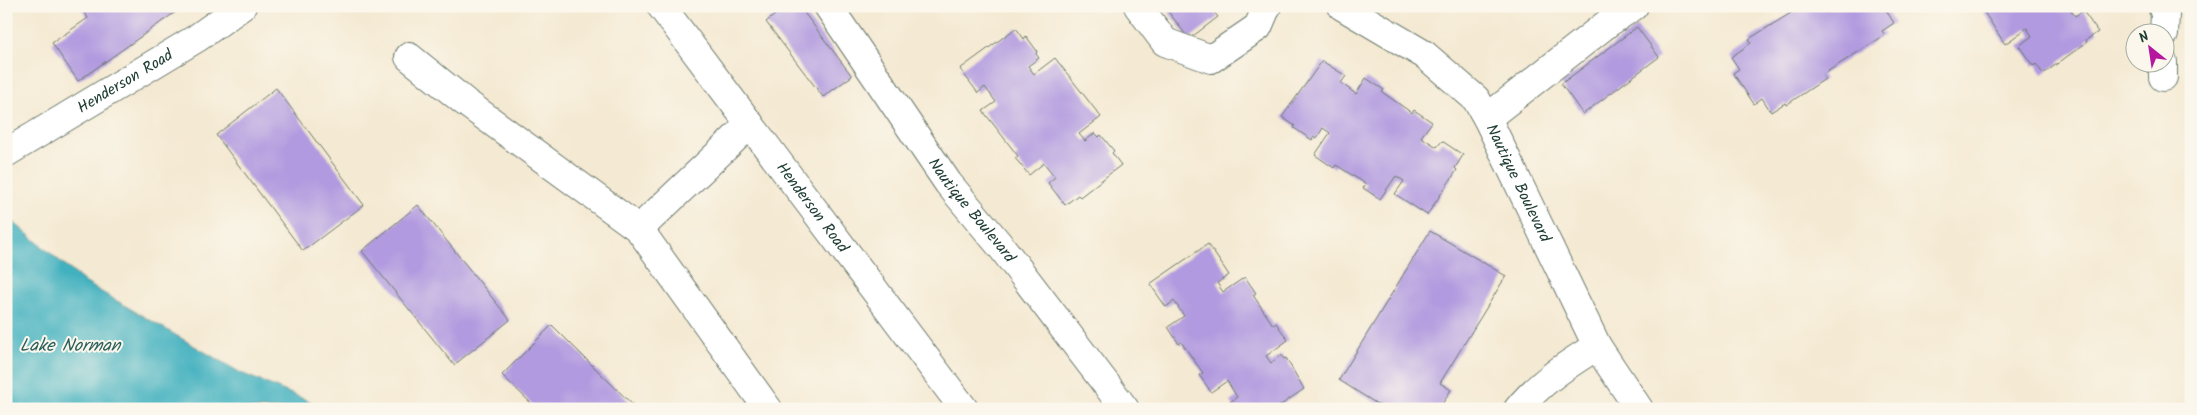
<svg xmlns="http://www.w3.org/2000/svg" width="2197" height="415" font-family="Kalam,sans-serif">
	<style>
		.water { fill: #43b1bf; stroke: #31777a }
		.building { fill: #b19adf }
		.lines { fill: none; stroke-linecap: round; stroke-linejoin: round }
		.minor-casing { stroke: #6a796b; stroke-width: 30 }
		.minor { stroke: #fff; stroke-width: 28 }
		.labels { text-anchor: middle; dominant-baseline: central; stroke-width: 4; stroke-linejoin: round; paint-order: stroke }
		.street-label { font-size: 16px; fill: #1f3d34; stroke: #fbf7ec }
		.water-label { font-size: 18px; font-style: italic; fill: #2a605e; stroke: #fbf7ec }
	</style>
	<rect width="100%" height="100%" fill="#fbf7ec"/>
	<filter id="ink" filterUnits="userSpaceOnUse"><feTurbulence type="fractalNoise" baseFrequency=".02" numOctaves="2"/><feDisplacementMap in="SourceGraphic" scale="10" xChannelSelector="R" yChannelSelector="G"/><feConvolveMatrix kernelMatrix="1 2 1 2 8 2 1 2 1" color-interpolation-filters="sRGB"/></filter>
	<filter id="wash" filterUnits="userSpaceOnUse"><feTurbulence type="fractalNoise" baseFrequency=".0096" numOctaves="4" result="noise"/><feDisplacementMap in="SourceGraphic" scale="20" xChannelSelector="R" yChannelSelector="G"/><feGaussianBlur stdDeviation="1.12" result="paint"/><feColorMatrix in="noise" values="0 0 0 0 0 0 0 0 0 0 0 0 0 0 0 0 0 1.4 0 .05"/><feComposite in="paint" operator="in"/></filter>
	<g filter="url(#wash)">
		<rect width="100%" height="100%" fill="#f4e9d2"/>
		<path class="water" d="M6,216L86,283L241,373L328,409H6Z"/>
		<g id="blocks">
			<path class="building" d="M80,6H184L78,81L52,43L88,18Z
				M786,6H799L852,76L823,97L766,22Z
				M1164,6H1209L1218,17L1189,39Z
				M1802,6H1886L1884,7L1894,23L1882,31L1885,35L1822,75L1825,79L1786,105L1785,103L1771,112L1762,98L1754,104L1733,73L1739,69L1731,57L1751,43L1749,39Z
				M1980,6H2068L2075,16L2083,11L2098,32L2086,40L2087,42L2043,74L2036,64L2033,66L2019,46L2032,36L2027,28L2005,44Z
				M1637,27L1659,57L1583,114L1561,84Z
				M1016,28L1024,39L1026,36L1037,51L1036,54L1039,58L1028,66L1034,74L1055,58L1101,117L1079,134L1085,141L1095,133L1099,137L1101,135L1114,151L1112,153L1121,165L1080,197L1078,195L1065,205L1048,183L1055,177L1044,163L1029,175L1015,158L1018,156L983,111L996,102L985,87L978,93L960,69Z
				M1322,61L1346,76L1341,83L1356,94L1366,78L1384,90L1382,92L1412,113L1414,110L1432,122L1421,137L1437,147L1442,141L1463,155L1455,168L1457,170L1427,215L1395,194L1404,181L1396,176L1380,199L1363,188L1366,184L1336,165L1334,168L1315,155L1330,133L1323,128L1316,139L1313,137L1312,140L1294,128L1295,126L1282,117Z
				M276,88L364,205L303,251L216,135Z
				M418,205L510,320L454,365L362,251Z
				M1430,231L1506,276L1440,383L1451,390L1439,409H1385L1339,380Z
				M1208,244L1229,275L1217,283L1223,292L1245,277L1256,293L1253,295L1273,325L1276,323L1288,340L1266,356L1271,363L1281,355L1284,359L1286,358L1304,389L1275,409H1235L1230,402L1237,397L1227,381L1211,392L1199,375L1203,373L1181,342L1179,344L1168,327L1184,316L1174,301L1166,307L1150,284Z
				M552,325L597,370L637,409H537L502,375Z"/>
		</g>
	</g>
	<g filter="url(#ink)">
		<use href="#blocks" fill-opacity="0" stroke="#6a796b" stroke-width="1"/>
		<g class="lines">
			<g class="minor-casing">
				<g id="minor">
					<path id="s1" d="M661,6L964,409"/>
					<path id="s2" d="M828,6L948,183L1003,249L1125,409"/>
					<path d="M1138,6L1165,42L1211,59L1258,27L1267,6"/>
					<path id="s3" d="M1342,6L1425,55L1476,99L1487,118L1597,346L1639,409"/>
					<path d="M2162,6L2165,14L2164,34"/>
					<path d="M409,57L465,102L639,229L768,409"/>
					<path d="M2163,77V62"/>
					<path d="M1487,118L1608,23L1634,6"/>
					<path id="s4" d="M6,153L197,38L242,6"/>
					<path d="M639,229L750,124"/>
					<path d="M1518,409C1540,382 1568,364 1597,346"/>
				</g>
			</g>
			<use href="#minor" class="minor"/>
		</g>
	</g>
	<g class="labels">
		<g class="street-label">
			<text stroke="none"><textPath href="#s4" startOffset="139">Henderson Road</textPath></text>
			<text stroke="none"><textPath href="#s3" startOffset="258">Nautique Boulevard</textPath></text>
			<text stroke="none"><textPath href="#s1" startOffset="252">Henderson Road</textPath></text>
			<text stroke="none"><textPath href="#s2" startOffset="250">Nautique Boulevard</textPath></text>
		</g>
		<g class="water-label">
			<text x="70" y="346">Lake Norman</text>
		</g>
	</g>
	<rect width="2197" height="415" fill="none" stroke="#fbf7ec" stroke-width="25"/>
	<g transform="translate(2150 48) rotate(330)"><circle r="24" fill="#fbf7ec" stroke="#a3ada2"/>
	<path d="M0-4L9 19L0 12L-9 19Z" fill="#b5179e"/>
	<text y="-8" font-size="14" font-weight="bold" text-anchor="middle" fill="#1f3d34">N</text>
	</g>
</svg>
